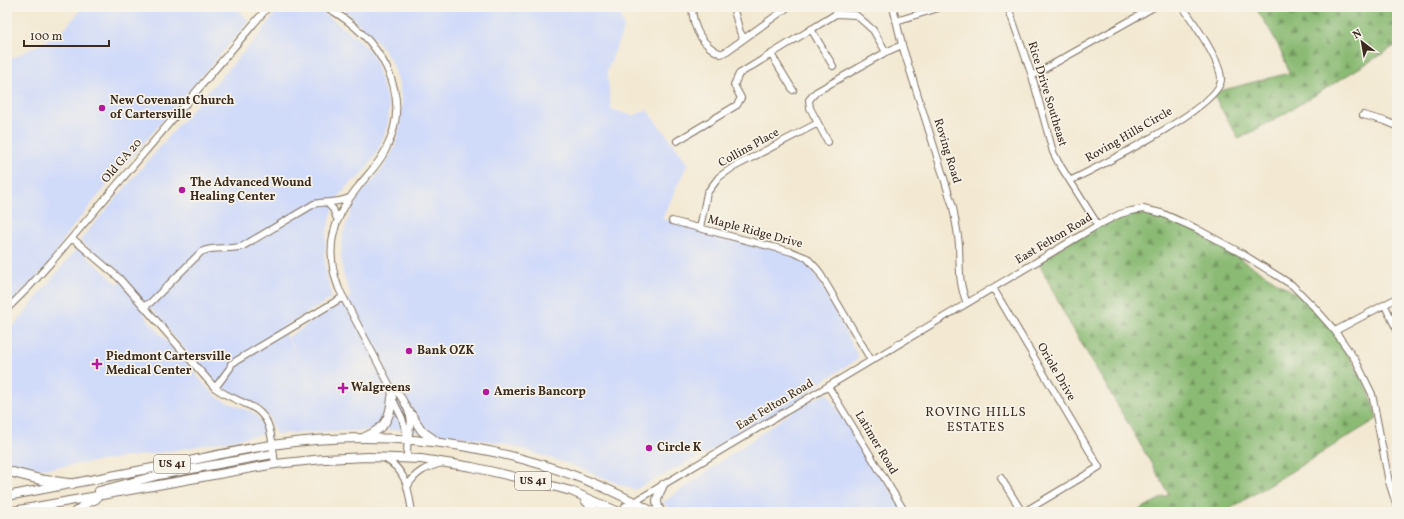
<svg xmlns="http://www.w3.org/2000/svg" width="1404" height="519" font-family="Vollkorn,serif">
	<style>
		.built { fill: #d0daf9 }
		.forest { fill: url(#forest-firs); stroke: #627248 }
		.lines { fill: none; stroke-linecap: round; stroke-linejoin: round }
		.minor-casing { stroke: #7b6d5d; stroke-width: 8 }
		.major-casing { stroke: #7b6d5d; stroke-width: 10 }
		.highway-casing { stroke: #7b6d5d; stroke-width: 11 }
		.minor { stroke: #fff; stroke-width: 6 }
		.major { stroke: #fff; stroke-width: 8 }
		.highway { stroke: #fff; stroke-width: 9 }
		.poi-dot { fill: #b5179e; stroke: #f7f3e8; stroke-width: 1.5 }
		.labels { text-anchor: middle; dominant-baseline: central; stroke-width: 3.5; stroke-linejoin: round; paint-order: stroke }
		.shield { fill: #f7f3e8; stroke: #73665b; stroke-width: 1 }
		.shield-label { font-size: 11px; font-weight: bold; fill: #3b2a1e }
		.street-label { font-size: 12px; fill: #3b2a1e; stroke: #f7f3e8 }
		.poi-label { font-size: 12px; font-weight: bold; fill: #3b2a1e; stroke: #f7f3e8; text-anchor: start }
		.neighbourhood-label { font-size: 13px; letter-spacing: 1px; fill: #3b2a1e; stroke: #f7f3e8 }
	</style>
	<defs>
		<pattern id="forest-firs" width="22" height="20" patternUnits="userSpaceOnUse"><rect width="22" height="20" fill="#8aba73"/><path d="M5 1l3.5 6h-7zM16 11l3.5 6h-7z" fill="#72975e"/></pattern>
	</defs>
	<rect width="100%" height="100%" fill="#f7f3e8"/>
	<filter id="ink" filterUnits="userSpaceOnUse"><feTurbulence type="fractalNoise" baseFrequency=".025" numOctaves="2"/><feDisplacementMap in="SourceGraphic" scale="8" xChannelSelector="R" yChannelSelector="G"/><feConvolveMatrix kernelMatrix="1 2 1 2 8 2 1 2 1" color-interpolation-filters="sRGB"/></filter>
	<filter id="wash" filterUnits="userSpaceOnUse"><feTurbulence type="fractalNoise" baseFrequency=".012" numOctaves="4" result="noise"/><feDisplacementMap in="SourceGraphic" scale="16" xChannelSelector="R" yChannelSelector="G"/><feGaussianBlur stdDeviation="0.9" result="paint"/><feColorMatrix in="noise" values="0 0 0 0 0 0 0 0 0 0 0 0 0 0 0 0 0 1.4 0 .05"/><feComposite in="paint" operator="in"/></filter>
	<g filter="url(#wash)">
		<rect width="100%" height="100%" fill="#f3e9d3"/>
		<path class="built" d="M83,7H236L249,21L103,190L66,235L53,260L7,308V61L60,34Z
			M280,7H316L360,41L373,55L389,107L388,123L382,141L375,156L361,176L350,183L337,199L331,215L327,231L324,255L327,279L331,290L330,299L282,328L310,379L288,337L351,297L343,274L341,255L343,233L356,199L383,168L395,147L400,126L402,105L399,83L393,65L382,47L369,32L357,23L342,7H619L624,28L607,71L611,109L633,116L647,110L688,163L662,219L700,228L807,258L859,358L825,380L799,400L705,454L634,490L569,464L505,444L474,438L399,430L336,431L276,434L268,415L262,408L256,404L228,392L210,378L175,338L152,309L143,314L205,385L216,396L220,399L254,413L263,424L265,434L164,452L51,468H32L7,462V334L77,248L118,284L123,278L111,266L82,243L81,239L201,99L261,33Z
			M827,393L905,512H675L662,503L800,406Z"/>
		<path class="forest" d="M1255,7H1397V47L1395,46L1284,114L1239,139L1212,93L1289,73C1282,48 1269,28 1255,7Z
			M1137,210L1154,211L1181,222L1306,300L1335,331L1369,392L1377,419L1225,512H1135L1169,494L1064,313L1038,261L1098,225Z"/>
	</g>
	<g filter="url(#ink)">
		<g class="lines">
			<g class="minor-casing">
				<path id="minor" d="M326,7C378,36 416,92 385,151C378,165 367,175 358,187C332,219 324,250 339,289L391,388L392,398L402,418L408,440
					M692,7C693,28 701,45 721,54L727,51L788,7
					M733,7L740,32L744,39
					M893,7L902,45L953,207C955,220 958,232 959,245C960,265 958,283 967,303
					M1008,7L1032,76L1053,152L1058,162L1098,225
					M896,21L942,7
					M811,29L833,66
					M771,54L793,90
					M1032,76L1154,7
					M1363,115L1385,121L1397,126
					M677,141L737,105L741,98L734,85L739,74L836,14L856,15L873,30L886,52
					M828,142L810,108L809,100L816,92L886,52L902,45
					M1070,181C1095,168 1222,106 1221,79C1221,61 1194,23 1183,7
					M327,203L333,209L337,219
					M672,221L792,252L807,258L818,270L871,360
					M700,228L707,193L719,177L732,168L818,123
					M72,238L119,278L215,388C225,395 235,399 246,404C274,415 271,438 275,464
					M993,288L1099,467L1024,512
					M144,306L150,303L201,252C215,245 229,251 243,246L314,204C326,201 335,204 349,198
					M1385,306L1397,330
					M7,309L28,288L53,260L268,7
					M1335,331L1397,298
					M828,386L905,512
					M215,388L230,368L231,364L343,297
					M391,388C398,392 401,396 405,404C413,419 411,423 408,439C407,446 407,452 407,458
					M384,458C407,471 408,488 412,512
					M1001,478L1022,512
					M408,486C415,472 427,467 442,463
					M631,504L1098,225L1120,214L1131,211L1143,209L1161,213L1195,228L1241,253L1292,285L1314,307L1335,331L1356,361L1372,394L1389,482L1397,507"/>
			</g>
			<g class="major-casing">
				<path id="major" d="M410,413L422,431L436,441
					M365,437C385,428 390,419 392,398
					M99,491L159,475L273,454
					M7,496C66,485 125,473 184,462C213,456 243,449 272,445C402,425 538,448 653,512
					M585,500L596,512
					M626,507L634,512
					M8,512L275,464L324,459L368,457L421,459L472,467L537,482L571,491L619,512
					M75,512L85,504L96,499
					M661,512C653,502 659,494 663,485"/>
			</g>
			<g class="highway-casing">
				<path id="highway" d="M7,471L42,480L72,484"/>
			</g>
			<use href="#minor" class="minor"/>
			<use href="#major" class="major"/>
			<use href="#highway" class="highway"/>
		</g>
	</g>
	<g class="poi-dot">
		<circle cx="102" cy="108" r="4"/>
		<circle cx="182" cy="190" r="4"/>
		<circle cx="409" cy="351" r="4"/>
		<path d="M95 358h4v4h4v4h-4v4h-4v-4h-4v-4h4z"/>
		<path d="M341 382h4v4h4v4h-4v4h-4v-4h-4v-4h4z"/>
		<circle cx="486" cy="392" r="4"/>
		<circle cx="649" cy="448" r="4"/>
	</g>
	<g class="labels">
		<g class="shield">
			<rect x="154" y="455" width="36" height="18" rx="3"/>
			<rect x="515" y="472" width="36" height="18" rx="3"/>
		</g>
		<g class="shield-label">
			<text x="172" y="464">US 41</text>
			<text x="533" y="481">US 41</text>
		</g>
		<g class="street-label">
			<text transform="translate(1047 94) rotate(73)">Rice Drive Southeast</text>
			<text transform="translate(1129 135) rotate(-30)">Roving Hills Circle</text>
			<text transform="translate(749 148) rotate(-29)">Collins Place</text>
			<text transform="translate(947 151) rotate(73)">Roving Road</text>
			<text transform="translate(122 161) rotate(-49)">Old GA 20</text>
			<text transform="translate(755 232) rotate(15)">Maple Ridge Drive</text>
			<text transform="translate(1054 239) rotate(-31)">East Felton Road</text>
			<text transform="translate(1056 372) rotate(60)">Oriole Drive</text>
			<text transform="translate(775 405) rotate(-31)">East Felton Road</text>
			<text transform="translate(876 443) rotate(59)">Latimer Road</text>
		</g>
		<g class="poi-label">
			<text x="110" y="101">New Covenant Church<tspan x="110" dy="14">of Cartersville</tspan></text>
			<text x="190" y="183">The Advanced Wound<tspan x="190" dy="14">Healing Center</tspan></text>
			<text x="417" y="351">Bank OZK</text>
			<text x="106" y="357">Piedmont Cartersville<tspan x="106" dy="14">Medical Center</tspan></text>
			<text x="351" y="388">Walgreens</text>
			<text x="494" y="392">Ameris Bancorp</text>
			<text x="657" y="448">Circle K</text>
		</g>
		<g class="neighbourhood-label">
			<text x="976" y="413">ROVING HILLS<tspan x="976" dy="15">ESTATES</tspan></text>
		</g>
	</g>
	<rect width="1404" height="519" fill="none" stroke="#f7f3e8" stroke-width="24"/>
	<g transform="translate(1362 42) rotate(329)" stroke="#f7f3e8" stroke-width="3" paint-order="stroke">
	<path d="M0-3L7 15L0 10L-7 15Z" fill="#3b2a1e"/>
	<text y="-6" font-size="11" font-weight="bold" text-anchor="middle" fill="#3b2a1e">N</text>
	</g>
	<path d="M24 40v6h85v-6" fill="none" stroke="#3b2a1e" stroke-width="2"/>
	<text x="30" y="40" font-size="12" fill="#3b2a1e" stroke="#f7f3e8" stroke-width="3" paint-order="stroke">100 m</text>
</svg>
